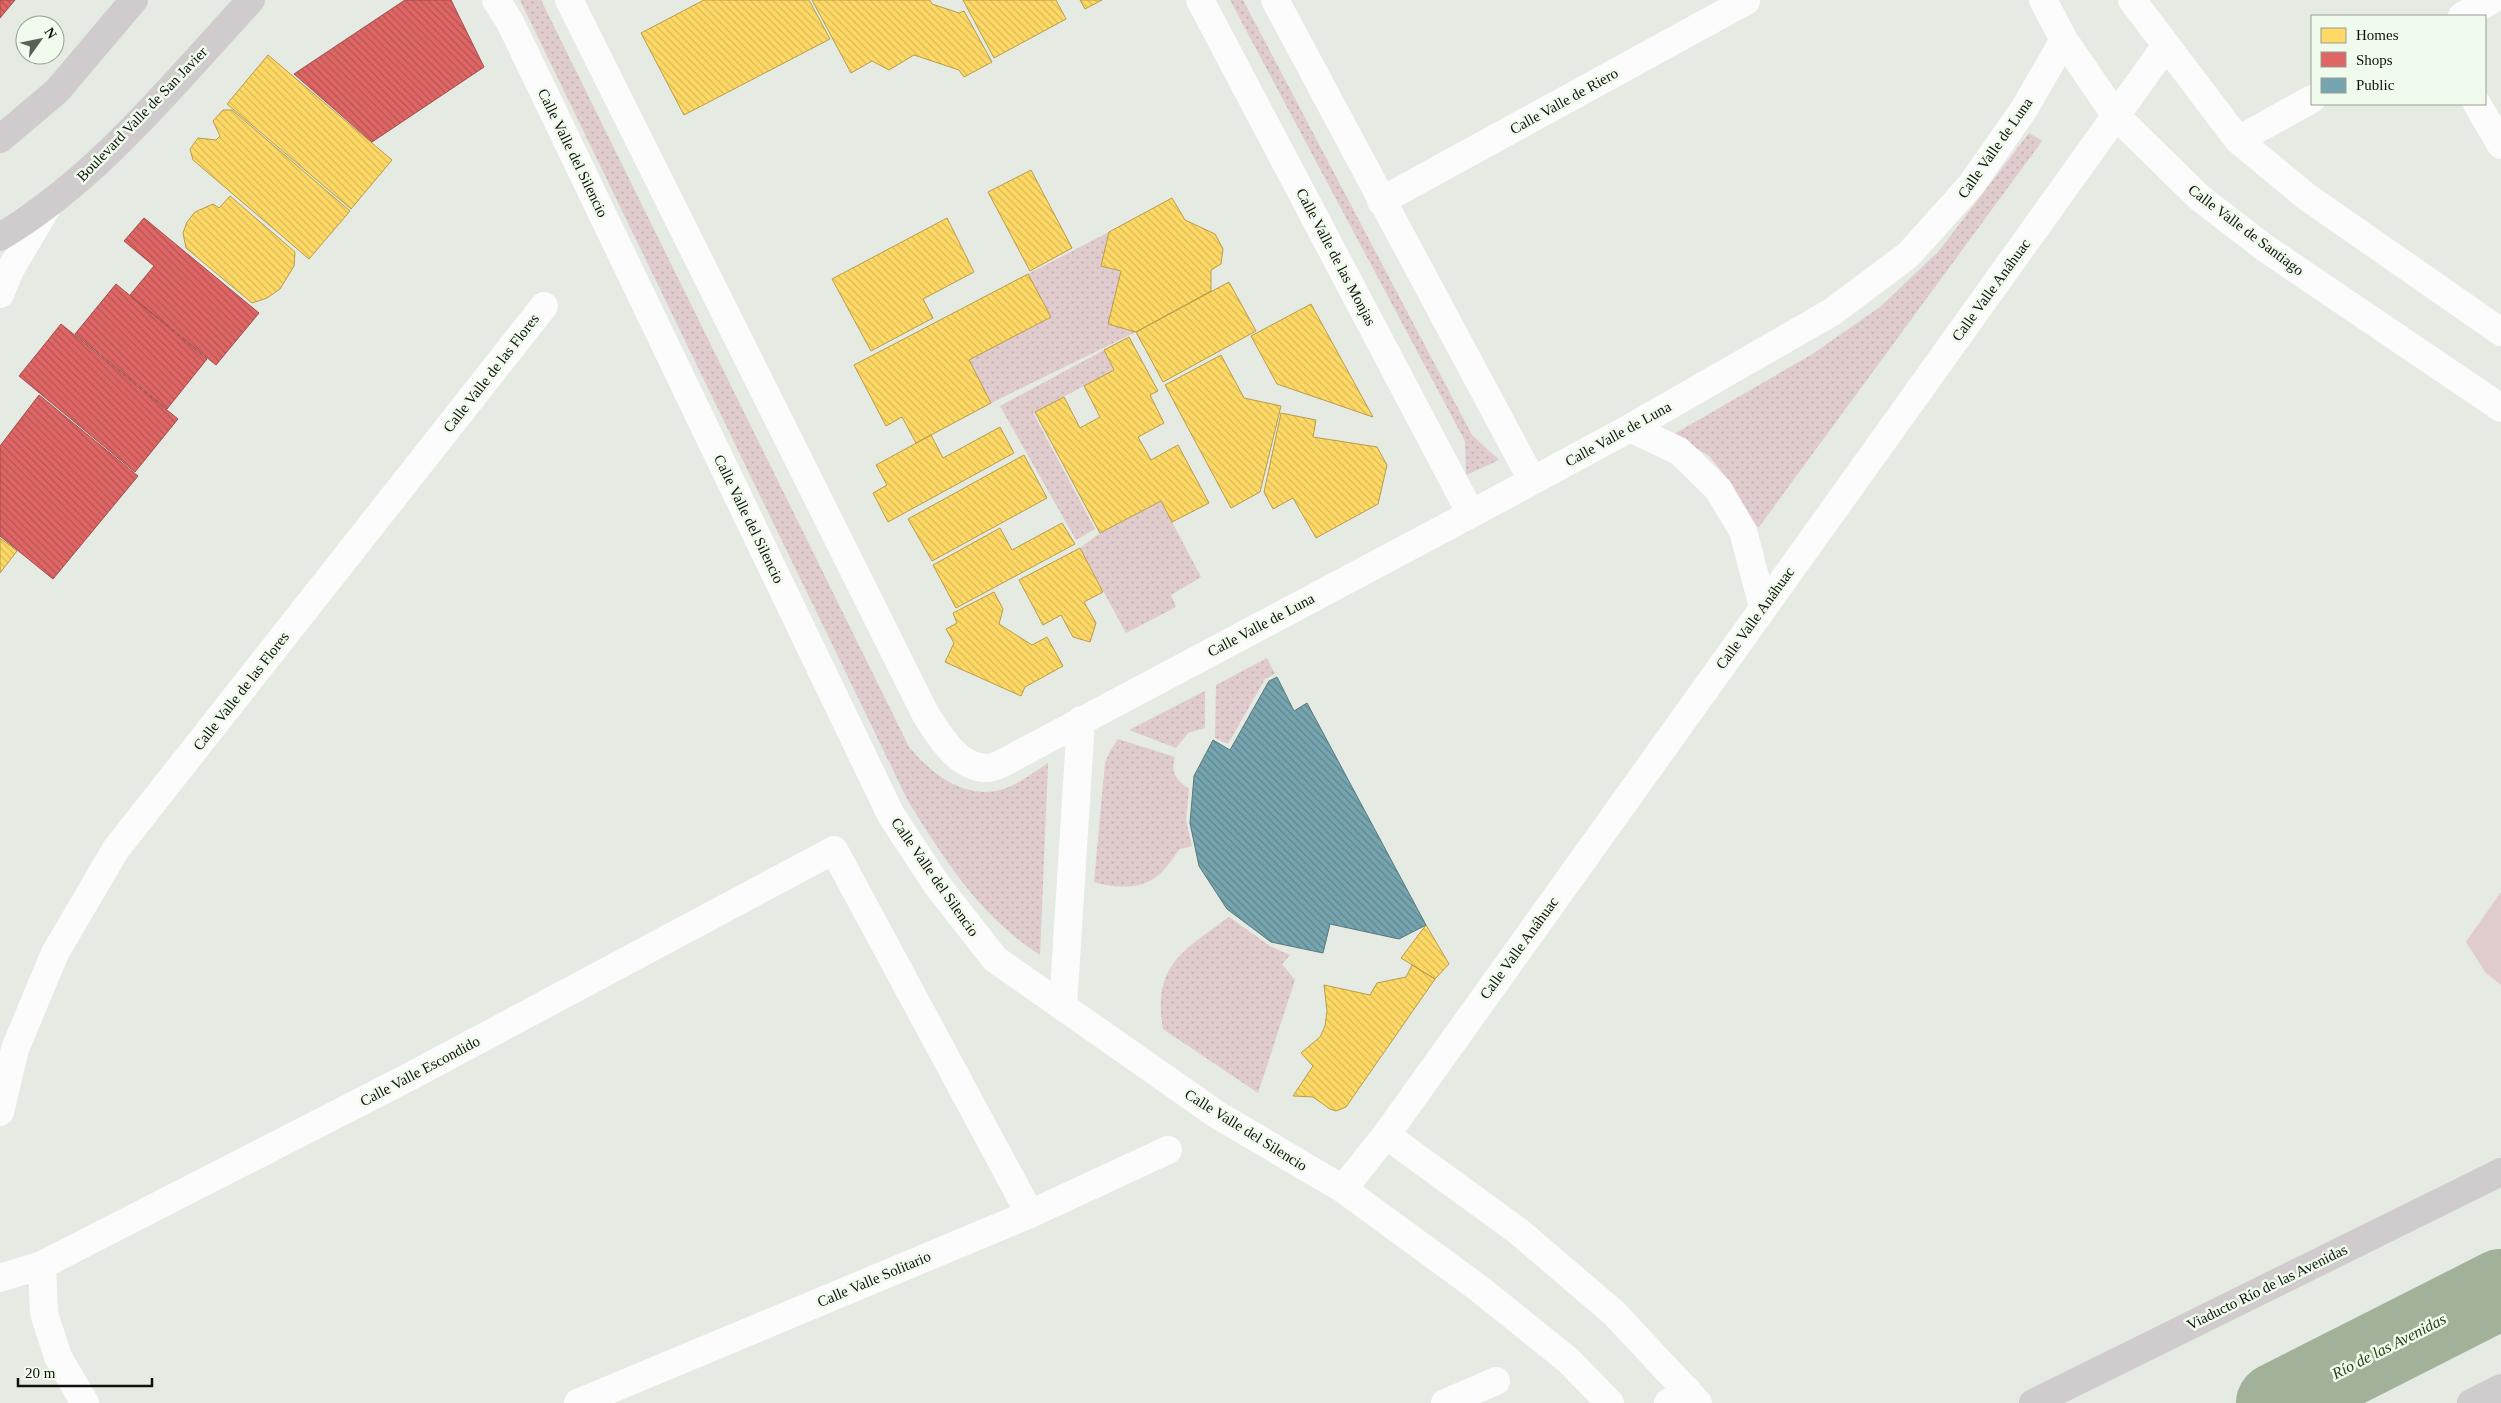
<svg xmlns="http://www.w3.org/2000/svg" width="2501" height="1403" font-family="Georgia,serif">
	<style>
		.park { fill: #e0cbcd }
		.garden { fill: url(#garden-dots) }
		.homes { fill: url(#homes-back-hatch); stroke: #b79d4b }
		.shops { fill: url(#shops-back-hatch); stroke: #a14d4b }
		.public { fill: url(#public-back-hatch); stroke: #57797e }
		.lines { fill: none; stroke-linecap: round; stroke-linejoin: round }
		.river { stroke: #a1b19a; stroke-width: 80 }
		.minor { stroke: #fbfcfb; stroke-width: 28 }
		.major { stroke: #d0cbcc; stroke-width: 28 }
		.labels { text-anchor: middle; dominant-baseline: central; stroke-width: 5; stroke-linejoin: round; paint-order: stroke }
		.street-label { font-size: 15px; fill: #0e120d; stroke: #f1fbed }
		.water-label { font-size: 16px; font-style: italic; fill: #254214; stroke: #f1fbed }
	</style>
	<defs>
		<pattern id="garden-dots" width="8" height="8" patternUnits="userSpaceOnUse" patternTransform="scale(1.25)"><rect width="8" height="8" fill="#e0cbcd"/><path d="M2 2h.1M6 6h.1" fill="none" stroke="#bfadaf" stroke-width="1.8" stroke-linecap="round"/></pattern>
		<pattern id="homes-back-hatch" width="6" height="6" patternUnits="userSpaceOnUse" patternTransform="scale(1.25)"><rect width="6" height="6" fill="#ffd966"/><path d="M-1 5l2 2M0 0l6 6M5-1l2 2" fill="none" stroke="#d9b957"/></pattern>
		<pattern id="shops-back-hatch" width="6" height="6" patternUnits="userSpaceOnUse" patternTransform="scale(1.25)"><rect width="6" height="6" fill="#e06666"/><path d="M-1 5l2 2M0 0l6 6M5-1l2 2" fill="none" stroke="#b45352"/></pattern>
		<pattern id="public-back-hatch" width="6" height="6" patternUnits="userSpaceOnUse" patternTransform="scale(1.25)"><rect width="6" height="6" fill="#76a5af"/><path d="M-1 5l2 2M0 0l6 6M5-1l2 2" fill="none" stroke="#5f858d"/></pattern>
	</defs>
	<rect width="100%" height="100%" fill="#e5eae2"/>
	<path class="park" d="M2501,892V985L2486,973L2466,942Z"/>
	<path class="garden" d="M520,0H541L909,747C932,774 965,801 1004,789C1019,784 1034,772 1048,763L1040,955C979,915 946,862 908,801Z
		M1230,0H1243L1472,435L1499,460L1466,475L1465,441Z
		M2029,133L2042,141L1759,527L1750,523L1732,484L1709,456L1674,434L1811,355L1880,307L1938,252Z
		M1109,232L1101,266L1121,271L1108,324L1136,332L991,403L969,360L1051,317L1028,274Z
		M1104,350L1114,370L1033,413L1095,529L1076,540L1000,406Z
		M1161,501L1201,577L1171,595L1176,607L1126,633L1080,548L1100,533Z
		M1267,658L1275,674L1265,679L1228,744L1215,738L1216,685Z
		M1205,691V728L1188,733L1176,748L1129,730Z
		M1118,739L1175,757C1170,773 1177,781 1189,789L1186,821L1192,846L1180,849C1174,856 1169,865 1163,871C1146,890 1116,889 1094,882L1105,763L1110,751Z
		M1229,917L1270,946L1290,955L1282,964L1295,980L1258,1093L1163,1029C1152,965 1183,951 1229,917Z"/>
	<path class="homes" d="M704,0H809L830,39L684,115L641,33Z
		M812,0H930L932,4L959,13L964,11L992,62L964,77L959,70L914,55L889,70L872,61L851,73Z
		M963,0H1056L1066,19L994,58Z
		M1080,0H1102L1085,9Z
		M268,55L392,160L351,209L227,104Z
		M223,110H232L350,211L309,259L193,160L190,149L198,138L216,140L220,136L213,121Z
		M1031,170L1072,248L1030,271L988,192Z
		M230,196L295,252L294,266L280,289L267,298L252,303L186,248L183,233L187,222L195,212L213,204L219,208Z
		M1172,198L1185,220L1215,234L1223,249L1221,264L1211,270V291L1136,332L1108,324L1121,271L1101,266L1109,232Z
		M947,218L974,272L923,299L933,318L871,351L832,279Z
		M1028,274L1051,317L969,360L991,403L916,443L902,417L886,426L854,365Z
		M1229,282L1256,331L1163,382L1136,332Z
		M1311,304L1373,417L1277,384L1251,336Z
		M1129,337L1158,391L1150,395L1164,423L1138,437L1151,460L1178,445L1209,503L1172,522L1161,501L1100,533L1035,412L1064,397L1080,428L1100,417L1084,386L1114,370L1104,350Z
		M1221,355L1244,398L1281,406L1260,492L1231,508L1165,385Z
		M1281,413L1316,420L1313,437L1377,447L1387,465L1378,504L1316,538L1293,498L1273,509L1264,492Z
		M1000,427L1014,453L888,522L873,493L887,485L876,465L931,435L943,458Z
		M1024,455L1047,498L932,561L908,519Z
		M1062,523L1075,544L956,608L933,565L1000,528L1012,550Z
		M0,538L17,551L0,573Z
		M1080,548L1103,592L1084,602L1096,623L1090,642L1073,637L1061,615L1043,625L1019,580Z
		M994,592L1003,609L999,624L1032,645L1047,637L1063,666L1025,687L1021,696L945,662L954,643L946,629L957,623L953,613Z
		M1426,925L1449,964L1435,979L1401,958Z
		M1412,965L1435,979L1346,1107L1336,1111L1330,1109L1313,1097L1293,1096L1313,1066L1301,1053L1320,1037L1325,1026L1327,1011L1324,985L1370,995L1377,983L1406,977Z"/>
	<path class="shops" d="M0,0H15L0,18Z
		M405,0H451L484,67L372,142L294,74Z
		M144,218L259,313L216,365L130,295L154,266L124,241Z
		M116,284L207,359L167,409L75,334Z
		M61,324L178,419L135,472L19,376Z
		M39,395L138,476L53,579L0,536V446Z"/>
	<path class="public" d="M1277,677L1294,711L1307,703L1426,925L1399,939L1330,924L1323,953L1271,942L1227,909L1199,866L1190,823L1194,776L1213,740L1230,750L1269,681Z"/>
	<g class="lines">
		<path class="river" d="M2276,1403L2501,1289"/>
		<path class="minor" d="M496,0L510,22L891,815L937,885L995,959L1216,1114L1343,1189L1477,1287L1568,1360L1610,1403
			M569,0L926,715C940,737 959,769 988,768C1000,767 1016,755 1027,750L1471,514L1630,428L1832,312L1908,255L1971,185L2024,109L2064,40
			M1200,0L1471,514
			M1275,0L1532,480
			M2043,0L2064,40L2116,116L2200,198L2265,248L2501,408
			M2132,0L2238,140L2307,197L2501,332
			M2462,16L2492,0
			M2477,104L2501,145
			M2238,140L2312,99
			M1381,201L1746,1
			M0,294L10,270L49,204
			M1630,428L1679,451L1718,489L1743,531L1763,607
			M1063,1007L1081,720
			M0,1112L15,1049L55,953L116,849L544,306
			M1386,1135L1518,1231L1614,1313L1698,1403
			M1343,1189L1386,1135L2165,47
			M42,1265L44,1313L58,1357L85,1403
			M0,1278L42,1265L409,1077L834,850L1030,1214
			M578,1403L1030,1214L1168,1150
			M1445,1403L1496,1381
			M1668,1403L1687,1390"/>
		<path class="major" d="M0,139L57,91L134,0
			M0,237C100,177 173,84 251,0
			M2033,1403L2501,1172
			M2471,1403L2501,1388"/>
	</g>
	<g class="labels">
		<g class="street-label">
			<text transform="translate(1564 101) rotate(-29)">Calle Valle de Riero</text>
			<text transform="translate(142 114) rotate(-46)">Boulevard Valle de San Javier</text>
			<text transform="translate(1995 148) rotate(-55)">Calle Valle de Luna</text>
			<text transform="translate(573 153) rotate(64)">Calle Valle del Silencio</text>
			<text transform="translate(2246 230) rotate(37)">Calle Valle de Santiago</text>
			<text transform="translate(1336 257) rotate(62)">Calle Valle de las Monjas</text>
			<text transform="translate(1991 290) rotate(-54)">Calle Valle Anáhuac</text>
			<text transform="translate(491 373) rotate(-52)">Calle Valle de las Flores</text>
			<text transform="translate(1618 434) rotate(-29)">Calle Valle de Luna</text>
			<text transform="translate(749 519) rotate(64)">Calle Valle del Silencio</text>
			<text transform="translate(1755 618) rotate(-54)">Calle Valle Anáhuac</text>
			<text transform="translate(1261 625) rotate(-28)">Calle Valle de Luna</text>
			<text transform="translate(241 691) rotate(-52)">Calle Valle de las Flores</text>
			<text transform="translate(935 877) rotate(55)">Calle Valle del Silencio</text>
			<text transform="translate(1519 948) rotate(-54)">Calle Valle Anáhuac</text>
			<text transform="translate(420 1071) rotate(-28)">Calle Valle Escondido</text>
			<text transform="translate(1246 1130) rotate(32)">Calle Valle del Silencio</text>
			<text transform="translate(874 1279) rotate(-23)">Calle Valle Solitario</text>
			<text transform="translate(2267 1287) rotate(-26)">Viaducto Río de las Avenidas</text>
		</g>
		<g class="water-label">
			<text transform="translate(2389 1346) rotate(-27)">Río de las Avenidas</text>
		</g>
	</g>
	<rect x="2311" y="15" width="175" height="90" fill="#f1fbed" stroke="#969e93"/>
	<rect x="2321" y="28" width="25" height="15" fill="#ffd966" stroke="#969e93"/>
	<text x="2356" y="40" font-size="15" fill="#0e120d">Homes</text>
	<rect x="2321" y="52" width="25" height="15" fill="#e06666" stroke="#969e93"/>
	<text x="2356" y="65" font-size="15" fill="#0e120d">Shops</text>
	<rect x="2321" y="78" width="25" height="15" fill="#76a5af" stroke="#969e93"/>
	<text x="2356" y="90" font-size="15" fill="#0e120d">Public</text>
	<g transform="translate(40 40) rotate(57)"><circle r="24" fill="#f1fbed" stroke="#969e93"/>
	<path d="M0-4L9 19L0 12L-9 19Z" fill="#595e58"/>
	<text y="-8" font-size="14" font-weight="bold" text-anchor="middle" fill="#0e120d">N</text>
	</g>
	<path d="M18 1378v8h134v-8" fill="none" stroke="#0e120d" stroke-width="2.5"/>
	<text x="25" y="1378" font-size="15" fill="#0e120d" stroke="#f1fbed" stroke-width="4" paint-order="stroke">20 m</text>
</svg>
